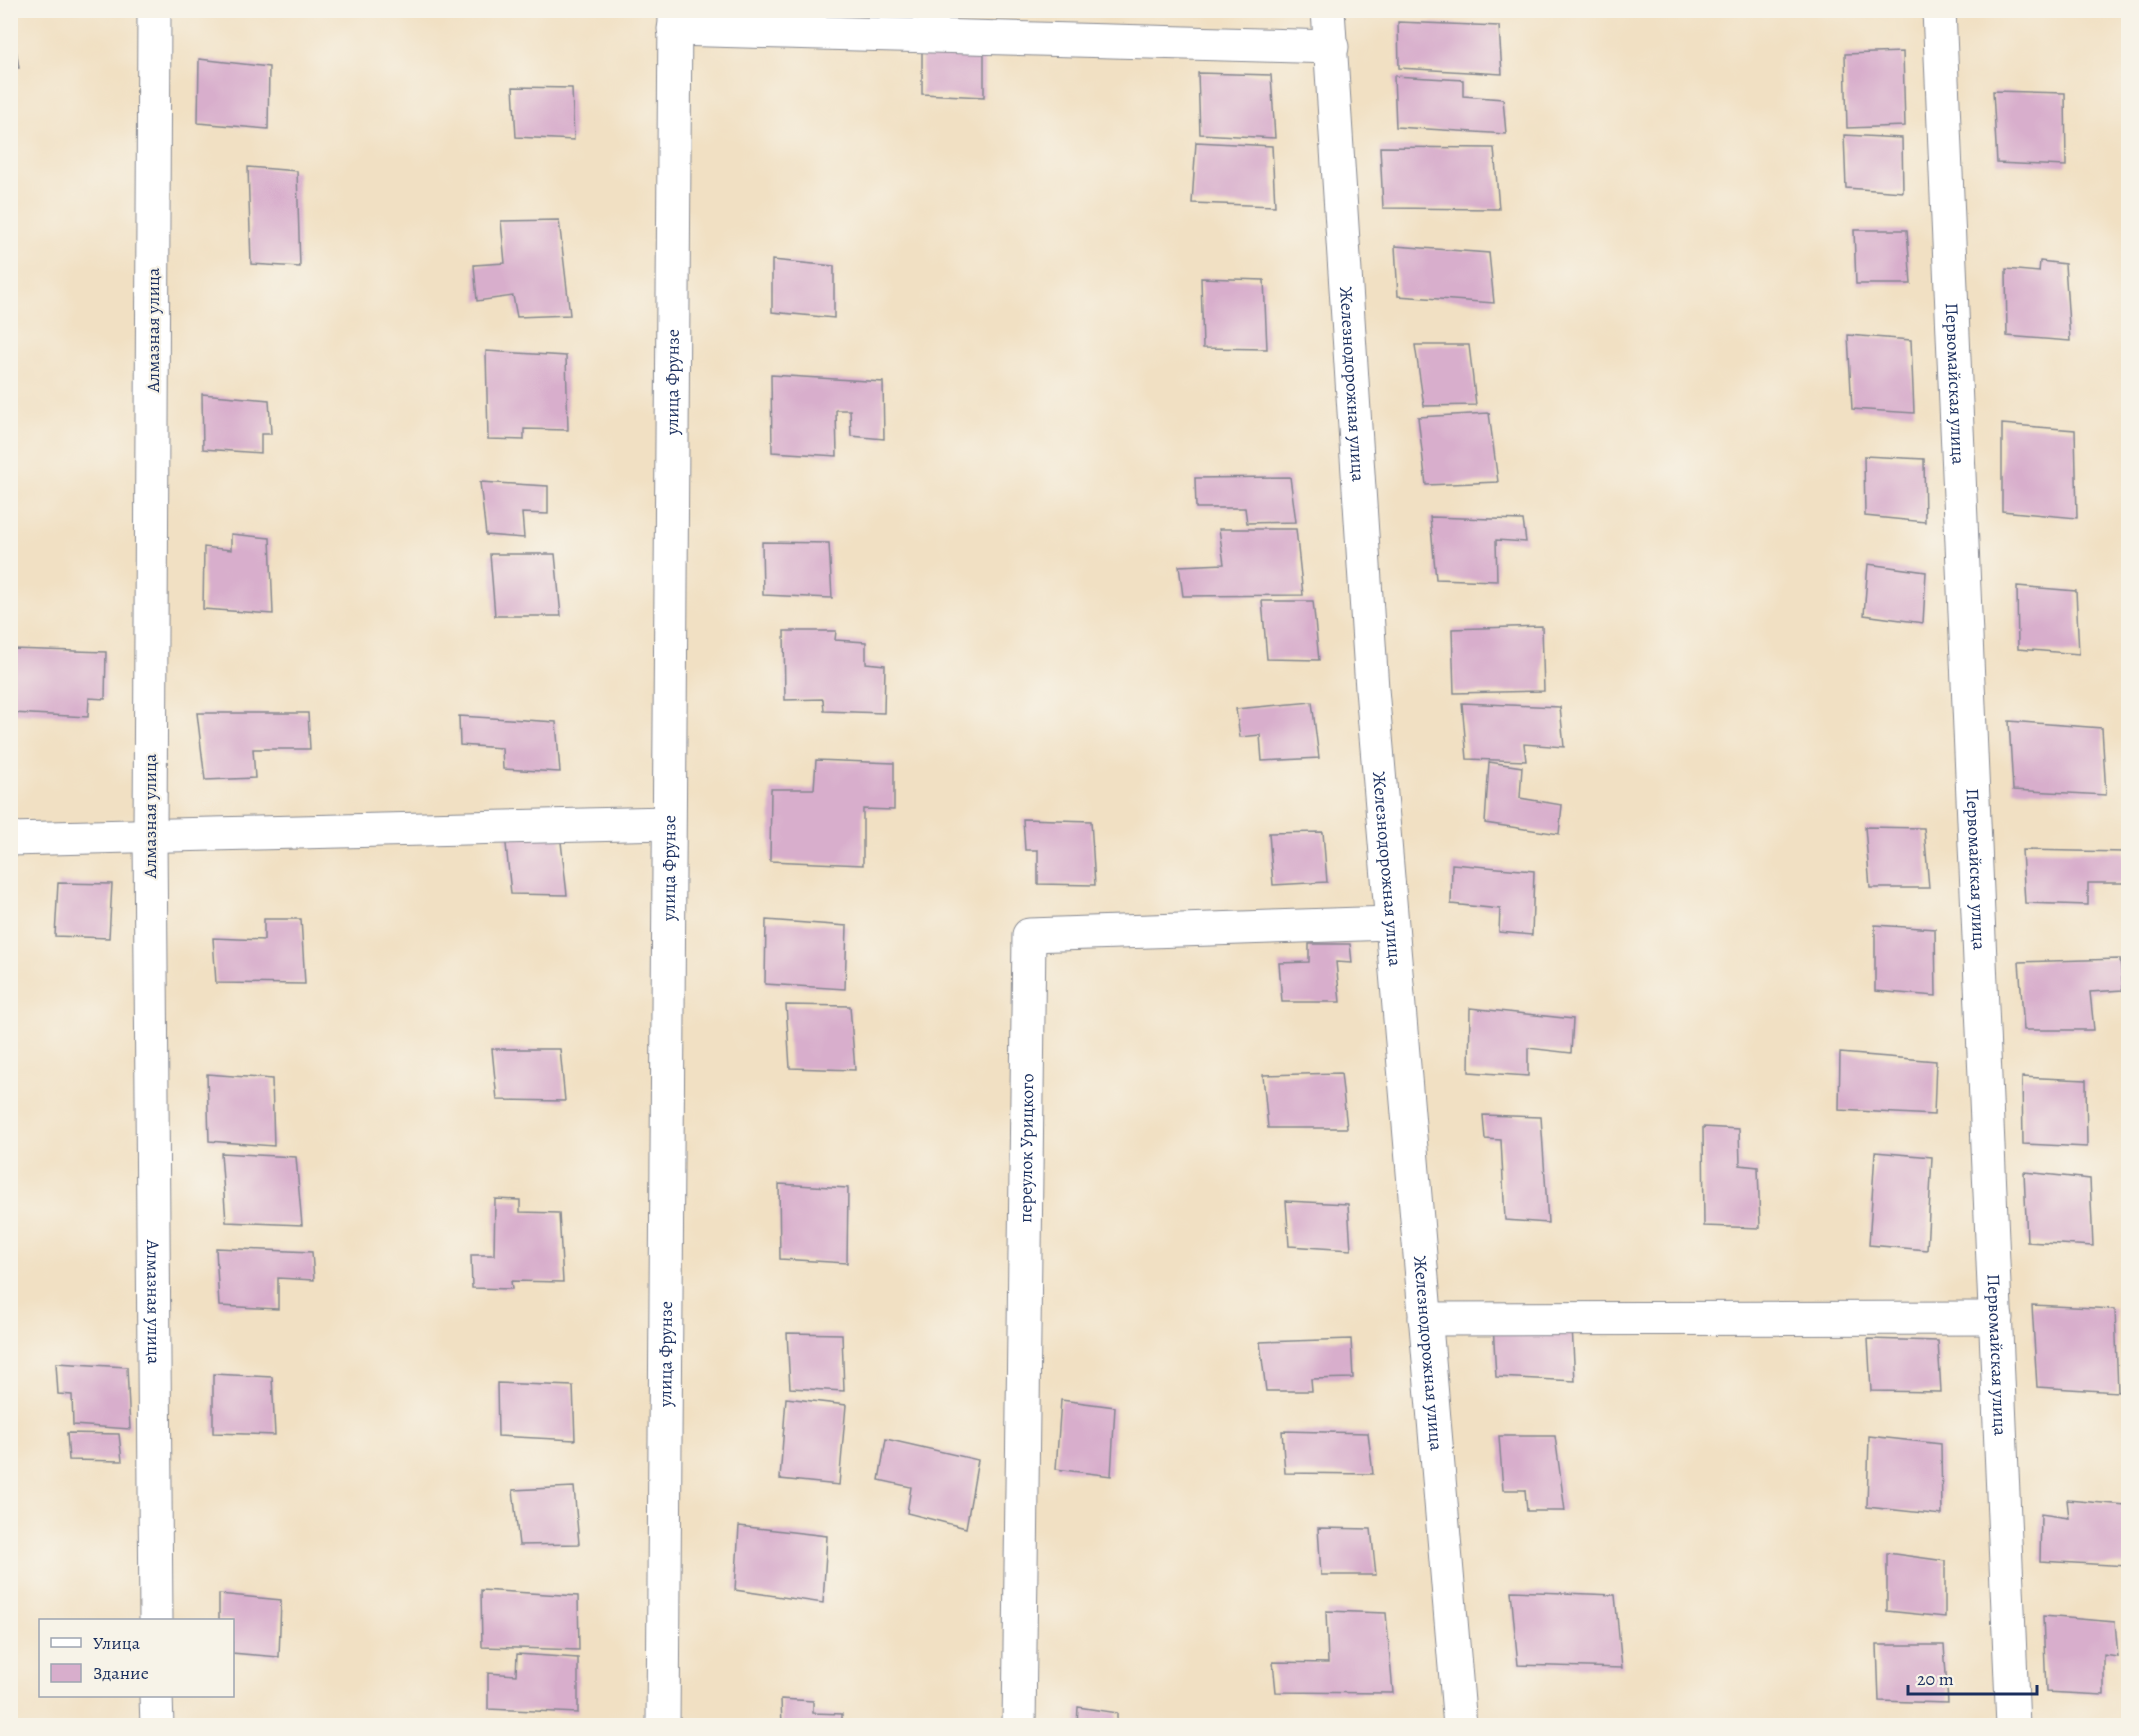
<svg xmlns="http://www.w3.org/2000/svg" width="2139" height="1736" font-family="Alegreya,serif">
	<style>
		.building { fill: #d8aecc }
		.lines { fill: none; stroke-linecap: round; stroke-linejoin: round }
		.minor-casing { stroke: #868890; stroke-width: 35 }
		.minor { stroke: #fff; stroke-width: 33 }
		.labels { text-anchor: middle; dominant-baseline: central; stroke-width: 4.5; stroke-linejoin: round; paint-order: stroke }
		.street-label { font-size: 18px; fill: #1b2f5e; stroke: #f7f3e8 }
	</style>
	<rect width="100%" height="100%" fill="#f7f3e8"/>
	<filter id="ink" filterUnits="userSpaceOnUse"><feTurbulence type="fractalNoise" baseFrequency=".0167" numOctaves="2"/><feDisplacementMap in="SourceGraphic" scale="12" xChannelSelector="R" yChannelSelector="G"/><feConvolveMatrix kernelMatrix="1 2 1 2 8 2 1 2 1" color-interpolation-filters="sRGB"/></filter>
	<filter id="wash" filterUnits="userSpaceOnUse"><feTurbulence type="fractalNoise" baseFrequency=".008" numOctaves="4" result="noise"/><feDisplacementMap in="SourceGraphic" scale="24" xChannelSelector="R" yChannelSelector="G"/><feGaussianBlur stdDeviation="1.35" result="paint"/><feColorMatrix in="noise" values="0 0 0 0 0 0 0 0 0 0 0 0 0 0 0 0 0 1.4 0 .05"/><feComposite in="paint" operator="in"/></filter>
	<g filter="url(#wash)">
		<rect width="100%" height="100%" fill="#f1e0c3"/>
		<g id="blocks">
			<path class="building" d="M1398,22L1499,26L1502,74L1399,68Z
				M10,31H13L19,68H10Z
				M922,40L984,43V97L922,94Z
				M1903,52L1905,126L1847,128L1845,54Z
				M199,59L269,67L268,129L198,123Z
				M1198,73L1271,75L1275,138L1200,134Z
				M1394,76L1463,80V96L1503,99L1506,134L1396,127Z
				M513,87L572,88L574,140L516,137Z
				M1993,91L2065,93L2066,166L1997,163Z
				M1844,135L1902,138L1903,192L1846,188Z
				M1196,142L1272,146L1275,206L1192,203Z
				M1380,147L1494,148L1499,209L1383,208Z
				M248,167L297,171L300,267L251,264Z
				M559,220L570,315L517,317L513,296L477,301L474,265L505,263L501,221Z
				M1854,230H1907L1911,284H1856Z
				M1395,246L1489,253L1494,303L1398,296Z
				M772,260L834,266V318L772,312Z
				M2040,261L2065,264L2070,341L2007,336L2006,269L2039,272Z
				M1201,278L1264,280L1267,349L1203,348Z
				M1848,335L1911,340L1914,413L1852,409Z
				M1415,345H1469L1476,405L1424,406Z
				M486,351L566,356L568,430L524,429V440L488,439Z
				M771,375L883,382L884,439L851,436L850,410H836L837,456L772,452Z
				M202,394L269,400L271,434H261V453L203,449Z
				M1489,413L1498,482L1426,485L1418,417Z
				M2002,424L2075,430L2077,518L2002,511Z
				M1864,456L1924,459L1925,522L1865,516Z
				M10,470H12L16,503L10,502Z
				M1290,477L1296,522L1247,523L1245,508H1196L1195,478Z
				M480,482L548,486V514L522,513L524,538L486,535Z
				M1430,517L1523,520L1526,542L1496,540L1497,581L1436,579Z
				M1219,529H1296L1303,595L1183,596L1179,566L1224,564Z
				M231,534L270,538L273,614L203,609L204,547L231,550Z
				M762,542L829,543L832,598L763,595Z
				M490,554H555L561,616H495Z
				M1868,564L1926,572L1923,623L1864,615Z
				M2017,586L2076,591L2079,654L2018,649Z
				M1262,601H1313L1319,660L1267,659Z
				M1542,626L1544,691L1454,693L1452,629Z
				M784,631H836L835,640L866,642V663L885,665L884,713L824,711L823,699L785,700Z
				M12,649L106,652L105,699L89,698L88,717L13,713Z
				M1312,702L1319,758L1262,761L1260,735L1240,737L1236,709Z
				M1462,703L1560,707L1564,747L1524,744L1526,761L1467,759Z
				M197,713H308L310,749H253L255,778L205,780Z
				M459,716L556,722L560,772L503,769L502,748L460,745Z
				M2009,721L2102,728L2106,795L2013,790Z
				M816,760L894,763V810L863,809V865L770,861L771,789H814Z
				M1489,762L1522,767L1520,798L1562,805L1559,834L1485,823Z
				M1023,819L1091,821L1095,885L1038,884V850H1025Z
				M1865,827L1924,828L1929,888H1870Z
				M1323,832L1327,882L1273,885L1269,833Z
				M560,833L567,895L511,894L505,834Z
				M2022,850L2124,852L2128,883H2088V905L2025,903Z
				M1452,864L1534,871L1532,935L1499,932L1500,909L1451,904Z
				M58,883L112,884L109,938L55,936Z
				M264,919H301L305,984L216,983L213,938L264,940Z
				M766,920L847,926L845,989L765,984Z
				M1875,925L1935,929L1936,996L1875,991Z
				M1309,944H1350L1352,963L1336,962L1340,1002H1282L1279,963L1309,962Z
				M2120,959L2123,990L2090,992L2094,1030H2024L2019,962Z
				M786,1005L850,1006L855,1070L790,1068Z
				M1470,1008L1573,1019L1571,1053L1528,1048V1076L1469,1072Z
				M492,1049H560L565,1101L497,1100Z
				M1840,1053L1936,1061L1934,1115L1839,1110Z
				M1341,1073L1347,1128H1268L1263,1075Z
				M207,1074L272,1079L274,1146L209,1141Z
				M2022,1077L2086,1080L2087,1147L2023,1144Z
				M1483,1115L1541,1117L1548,1223L1505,1220L1501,1140L1485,1139Z
				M1703,1127L1739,1129L1740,1165L1758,1167L1760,1228L1704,1226Z
				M1875,1152L1932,1157L1927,1250L1869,1245Z
				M221,1153L296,1157L302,1225L226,1222Z
				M2024,1172L2090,1179L2093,1246L2027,1242Z
				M779,1184L848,1188L847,1263L780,1259Z
				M495,1199L520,1200V1212L559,1213L563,1282L511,1281L512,1289L472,1288L471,1255H494Z
				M1286,1201L1348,1204L1351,1250L1289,1246Z
				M216,1248L312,1252L314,1280L278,1278V1309L219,1306Z
				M2032,1305L2115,1309L2118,1392L2037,1387Z
				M1493,1325L1572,1327L1575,1381L1496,1377Z
				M787,1333L842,1334L844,1391L790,1388Z
				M1351,1339L1353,1378L1311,1379L1312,1391H1266L1260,1342Z
				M1868,1339L1938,1341L1941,1392L1871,1391Z
				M56,1363L127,1367L130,1429L73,1425L72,1395L58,1394Z
				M213,1374L272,1377L275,1435L213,1433Z
				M497,1383L573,1386L575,1440L498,1436Z
				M786,1398L846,1405L839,1485L780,1479Z
				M1061,1400L1115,1407L1111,1476L1056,1469Z
				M1282,1431L1368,1433L1373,1474L1285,1473Z
				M67,1433L119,1434L122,1461L69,1460Z
				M1499,1436H1555L1565,1511H1527L1525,1490H1503Z
				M1869,1436L1941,1444L1942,1515L1867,1507Z
				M886,1439L978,1460L966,1528L907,1513L911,1487L879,1480Z
				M574,1487L579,1544L519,1545L513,1490Z
				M2067,1500L2126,1505L2128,1566L2040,1561L2041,1514L2069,1518Z
				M739,1526L827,1536L823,1603L735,1590Z
				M1318,1528L1371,1529L1376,1575H1321Z
				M1887,1553L1945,1561V1617L1887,1611Z
				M481,1590L578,1596L579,1650L482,1647Z
				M1511,1591L1615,1595L1622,1668L1518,1665Z
				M219,1594L281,1600L279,1657L232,1653V1620H219Z
				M1326,1611L1386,1613L1393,1693L1276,1692L1273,1662L1328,1663Z
				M2043,1616L2115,1622L2118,1657L2104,1655V1695L2046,1692Z
				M1877,1645H1944L1948,1703L1879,1701Z
				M517,1654L578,1658V1713L488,1709V1673L516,1675Z
				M781,1699L813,1701V1713L842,1714V1726H782Z
				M1078,1707L1117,1713V1726H1077Z"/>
		</g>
	</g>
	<g filter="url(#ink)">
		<use href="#blocks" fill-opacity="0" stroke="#868890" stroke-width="1.5"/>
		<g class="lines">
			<g class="minor-casing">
				<g id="minor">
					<path id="s1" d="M154,10L150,836L156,1620"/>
					<path id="s2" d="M1328,10L1372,689L1460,1726"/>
					<path id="s3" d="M1939,10L2013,1726"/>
					<path d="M674,29L1332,47"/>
					<path d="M10,839L668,823"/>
					<path d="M1425,1319L1996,1318"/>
					<path d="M156,1696L157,1726"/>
					<path id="s4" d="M663,1726L675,10"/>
					<path id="s5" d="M1019,1726L1029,935L1391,923"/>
				</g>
			</g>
			<use href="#minor" class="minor"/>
		</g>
	</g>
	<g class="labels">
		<g class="street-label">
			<text transform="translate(153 330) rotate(-90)">Алмазная улица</text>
			<text stroke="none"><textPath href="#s4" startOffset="1344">улица Фрунзе</textPath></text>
			<text stroke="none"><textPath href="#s3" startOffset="374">Первомайская улица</textPath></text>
			<text stroke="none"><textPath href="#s2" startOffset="375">Железнодорожная улица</textPath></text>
			<text transform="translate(150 816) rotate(-90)">Алмазная улица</text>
			<text stroke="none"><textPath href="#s4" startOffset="858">улица Фрунзе</textPath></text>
			<text stroke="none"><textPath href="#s3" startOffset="860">Первомайская улица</textPath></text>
			<text stroke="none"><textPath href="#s2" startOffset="861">Железнодорожная улица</textPath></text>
			<text stroke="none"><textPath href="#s5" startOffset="578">переулок Урицкого</textPath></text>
			<text stroke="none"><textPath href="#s1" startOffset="1292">Алмазная улица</textPath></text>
			<text stroke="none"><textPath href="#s2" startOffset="1347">Железнодорожная улица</textPath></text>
			<text stroke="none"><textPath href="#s4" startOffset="372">улица Фрунзе</textPath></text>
			<text stroke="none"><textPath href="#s3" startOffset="1346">Первомайская улица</textPath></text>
		</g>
	</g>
	<rect width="2139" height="1736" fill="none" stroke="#f7f3e8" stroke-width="36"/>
	<rect x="39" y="1619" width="195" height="78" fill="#f7f3e8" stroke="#9fa5b1" stroke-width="1.5"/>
	<rect x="51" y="1638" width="30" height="9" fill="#ffffff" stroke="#9fa5b1" stroke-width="1.5"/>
	<text x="93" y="1649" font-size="18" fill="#1b2f5e">Улица</text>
	<rect x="51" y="1664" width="30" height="18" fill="#d8aecc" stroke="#9fa5b1" stroke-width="1.5"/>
	<text x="93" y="1679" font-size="18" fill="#1b2f5e">Здание</text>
	<path d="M1908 1685v9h129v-9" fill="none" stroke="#1b2f5e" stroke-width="3"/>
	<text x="1917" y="1685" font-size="18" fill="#1b2f5e" stroke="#f7f3e8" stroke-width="4.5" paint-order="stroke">20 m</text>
</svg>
